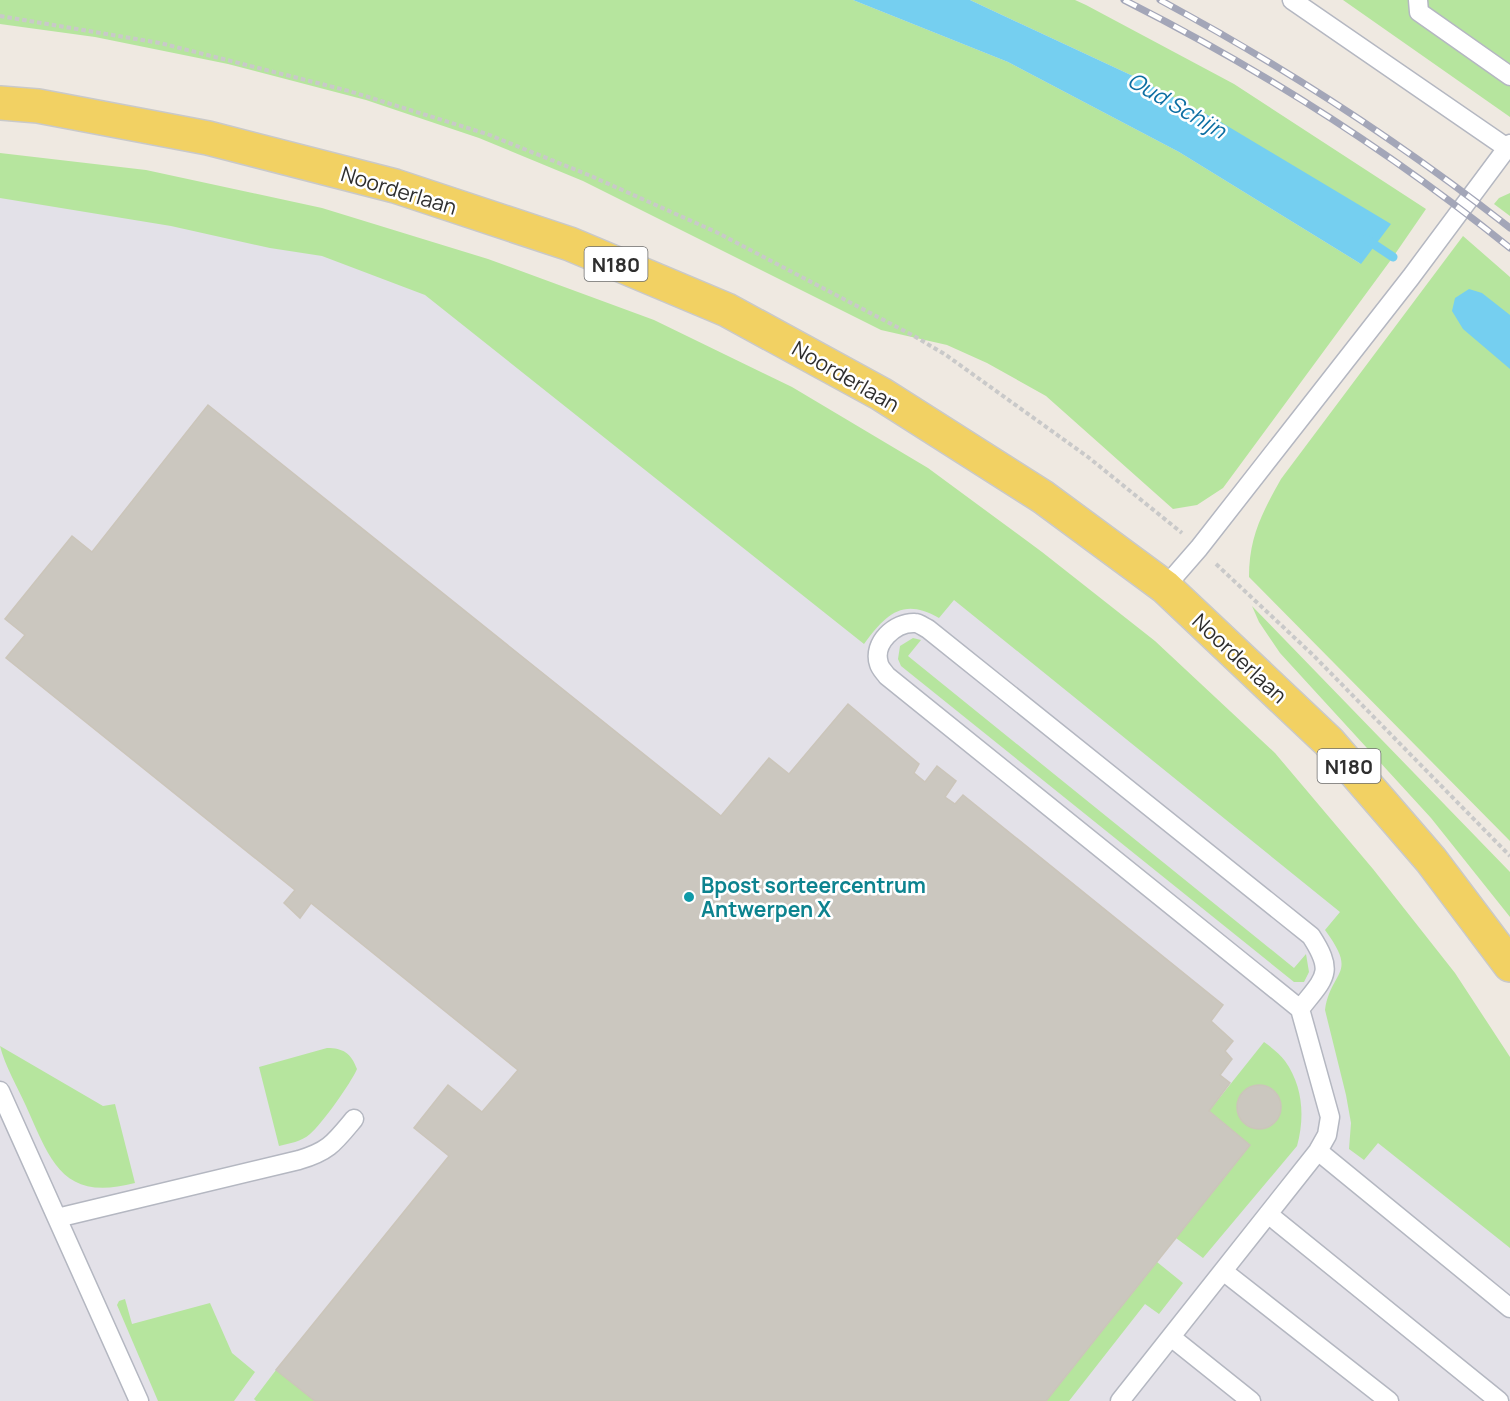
<svg xmlns="http://www.w3.org/2000/svg" width="1510" height="1401" font-family="Manrope,sans-serif">
	<style>
		.industrial { fill: #e3e1e8 }
		.green { fill: #b6e59e }
		.water { fill: #75cff0 }
		.lines { fill: none; stroke-linecap: round; stroke-linejoin: round }
		.stream { stroke: #75cff0; stroke-width: 9 }
		.building { fill: #cbc7bf; stroke: #cbc5ba; stroke-width: 1.5 }
		.service-casing { stroke: #b4b7c1; stroke-width: 21 }
		.primary-casing { stroke: #c9c9c9; stroke-width: 36 }
		.path { stroke: #c9c9c9; stroke-width: 4; stroke-dasharray: 4.5 3; stroke-linecap: butt }
		.service { stroke: #fff; stroke-width: 18 }
		.primary { stroke: #f2d163; stroke-width: 33 }
		.rail-casing { stroke: #a3a6b8; stroke-width: 7 }
		.rail { stroke: #fff; stroke-width: 4.5; stroke-dasharray: 14; stroke-linecap: butt }
		.culture-dot { fill: #0f9aa8; stroke: #fff; stroke-width: 2 }
		.labels { text-anchor: middle; dominant-baseline: central; stroke-width: 5; stroke-linejoin: round; paint-order: stroke }
		.shield { fill: #fff; stroke: #6d6d6d; stroke-width: 1.5 }
		.shield-label { font-size: 20px; font-weight: bold; fill: #2e2e2e }
		.street-label { font-size: 21px; fill: #2e2e2e; stroke: #fff }
		.culture-label { font-size: 21px; font-weight: bold; fill: #0d838f; stroke: #fff; text-anchor: start }
		.water-label { font-size: 22px; font-style: italic; fill: #0d6fa3; stroke: #fff }
	</style>
	<rect width="100%" height="100%" fill="#efe9e1"/>
	<path class="industrial" d="M0,183L370,249L1128,664L1510,1106V1401H0Z"/>
	<path class="green" d="M0,0H853L1008,62L1179,152L1361,264L1219,121L1133,76L970,0H1075L1086,5L1234,84L1426,209L1393,257L1223,488L1197,505L1173,509L1046,396L987,363L947,345L881,330L583,181L479,138L366,100L228,64L95,37L0,24Z
		M1343,0H1510V117Z
		M0,153L146,170L322,208L488,259L654,320L792,387L928,468L1042,552L1155,641L1275,753L1373,869L1455,973L1510,1057V1248L1378,1143L1364,1160L1349,1149L1351,1123L1346,1095L1325,1010C1331,969 1359,976 1325,930L1340,912L954,600L939,618C902,597 886,615 864,644L425,295L322,256L270,248L171,226L0,198Z
		M1510,193V216L1494,204L1499,198Z
		M1463,236L1510,277V841L1249,577C1249,537 1262,513 1281,479Z
		M1252,606L1510,872V917L1431,818L1280,653L1259,622Z
		M913,638L921,640L908,656L1294,968L1306,954L1309,972L1304,982H1294L901,666L898,659L900,646Z
		M1264,1042C1271,1047 1280,1054 1285,1061C1303,1086 1305,1117 1297,1146L1203,1258L1176,1238L1250,1145L1209,1111Z
		M0,1046L103,1106L115,1104L135,1183C63,1202 51,1162 26,1106C17,1086 5,1066 0,1046Z
		M327,1048C343,1048 351,1053 357,1069C351,1083 322,1124 310,1134C301,1142 290,1143 279,1146L259,1067Z
		M1157,1262L1183,1283L1159,1314L1145,1304L1069,1401H1046Z
		M125,1299L132,1324L210,1303L232,1353L255,1372L234,1401H158L117,1305L119,1301Z
		M276,1370L315,1401H256L254,1399Z"/>
	<path class="water" d="M853,0H970L1133,76L1219,121L1391,224L1361,264L1179,152L1008,62Z
		M1469,289L1482,293L1510,315V369L1463,329L1452,311L1455,298Z"/>
	<g class="lines">
		<path class="stream" d="M1366,239L1393,257"/>
	</g>
	<path class="building" d="M208,405L721,816L769,758L789,774L848,704L919,764L914,773L925,782L937,766L956,781L945,797L955,804L963,795L1223,1005L1211,1021L1233,1041L1225,1051L1232,1059L1220,1075L1230,1083L1209,1111L1250,1145L1046,1401H315L276,1370L449,1156L414,1128L448,1085L482,1112L518,1070L311,903L300,918L284,903L295,890L6,658L25,635L5,619L72,536L92,552Z
		M1237 1107a22 22 0 1 1 44 0a22 22 0 1 1-44 0Z"/>
	<g class="lines">
		<g class="service-casing">
			<path id="service" d="M1292,0L1510,150
				M1418,0L1419,12L1510,76
				M1165,587L1199,548L1411,277L1510,144
				M0,1091L139,1401
				M1318,1151L1510,1308
				M1268,1214L1499,1401
				M57,1218L299,1160C329,1151 334,1143 354,1119
				M1223,1271L1389,1401
				M1171,1337L1251,1401
				M1120,1401L1318,1151L1327,1135L1330,1117L1300,1009L887,676C884,672 880,668 879,664C872,643 895,622 915,623C919,623 924,627 928,629L1311,936C1335,973 1325,977 1300,1009"/>
		</g>
		<g class="primary-casing">
			<path id="primary" d="M0,103L38,106L208,138L395,186L570,244L727,310L881,394L1043,497L1165,587L1329,742L1431,860L1510,965"/>
		</g>
		<path class="path" d="M0,16L160,43L349,91L487,134L591,176L716,232L914,336L946,355L1088,457L1182,533
			M1216,564L1313,655L1510,856"/>
		<use href="#service" class="service"/>
		<use href="#primary" class="primary"/>
		<g class="rail-casing">
			<path id="rail" d="M1124,0C1261,69 1391,152 1510,248
				M1160,0C1283,66 1400,142 1510,228"/>
		</g>
		<use href="#rail" class="rail"/>
	</g>
	<circle class="culture-dot" cx="689" cy="897" r="6"/>
	<g class="labels">
		<g class="shield">
			<rect x="584.5" y="247" width="63" height="34" rx="4.5"/>
			<rect x="1317.5" y="749" width="63" height="34" rx="4.5"/>
		</g>
		<g class="shield-label">
			<text x="616" y="264">N180</text>
			<text x="1349" y="766">N180</text>
		</g>
		<g class="street-label">
			<text transform="translate(399 190) rotate(17)">Noorderlaan</text>
			<text transform="translate(846 376) rotate(30)">Noorderlaan</text>
			<text transform="translate(1240 658) rotate(43)">Noorderlaan</text>
		</g>
		<g class="culture-label">
			<text x="701" y="885">Bpost sorteercentrum<tspan x="701" dy="24">Antwerpen X</tspan></text>
		</g>
		<g class="water-label">
			<text transform="translate(1177 105) rotate(30)">Oud Schijn</text>
		</g>
	</g>
</svg>
